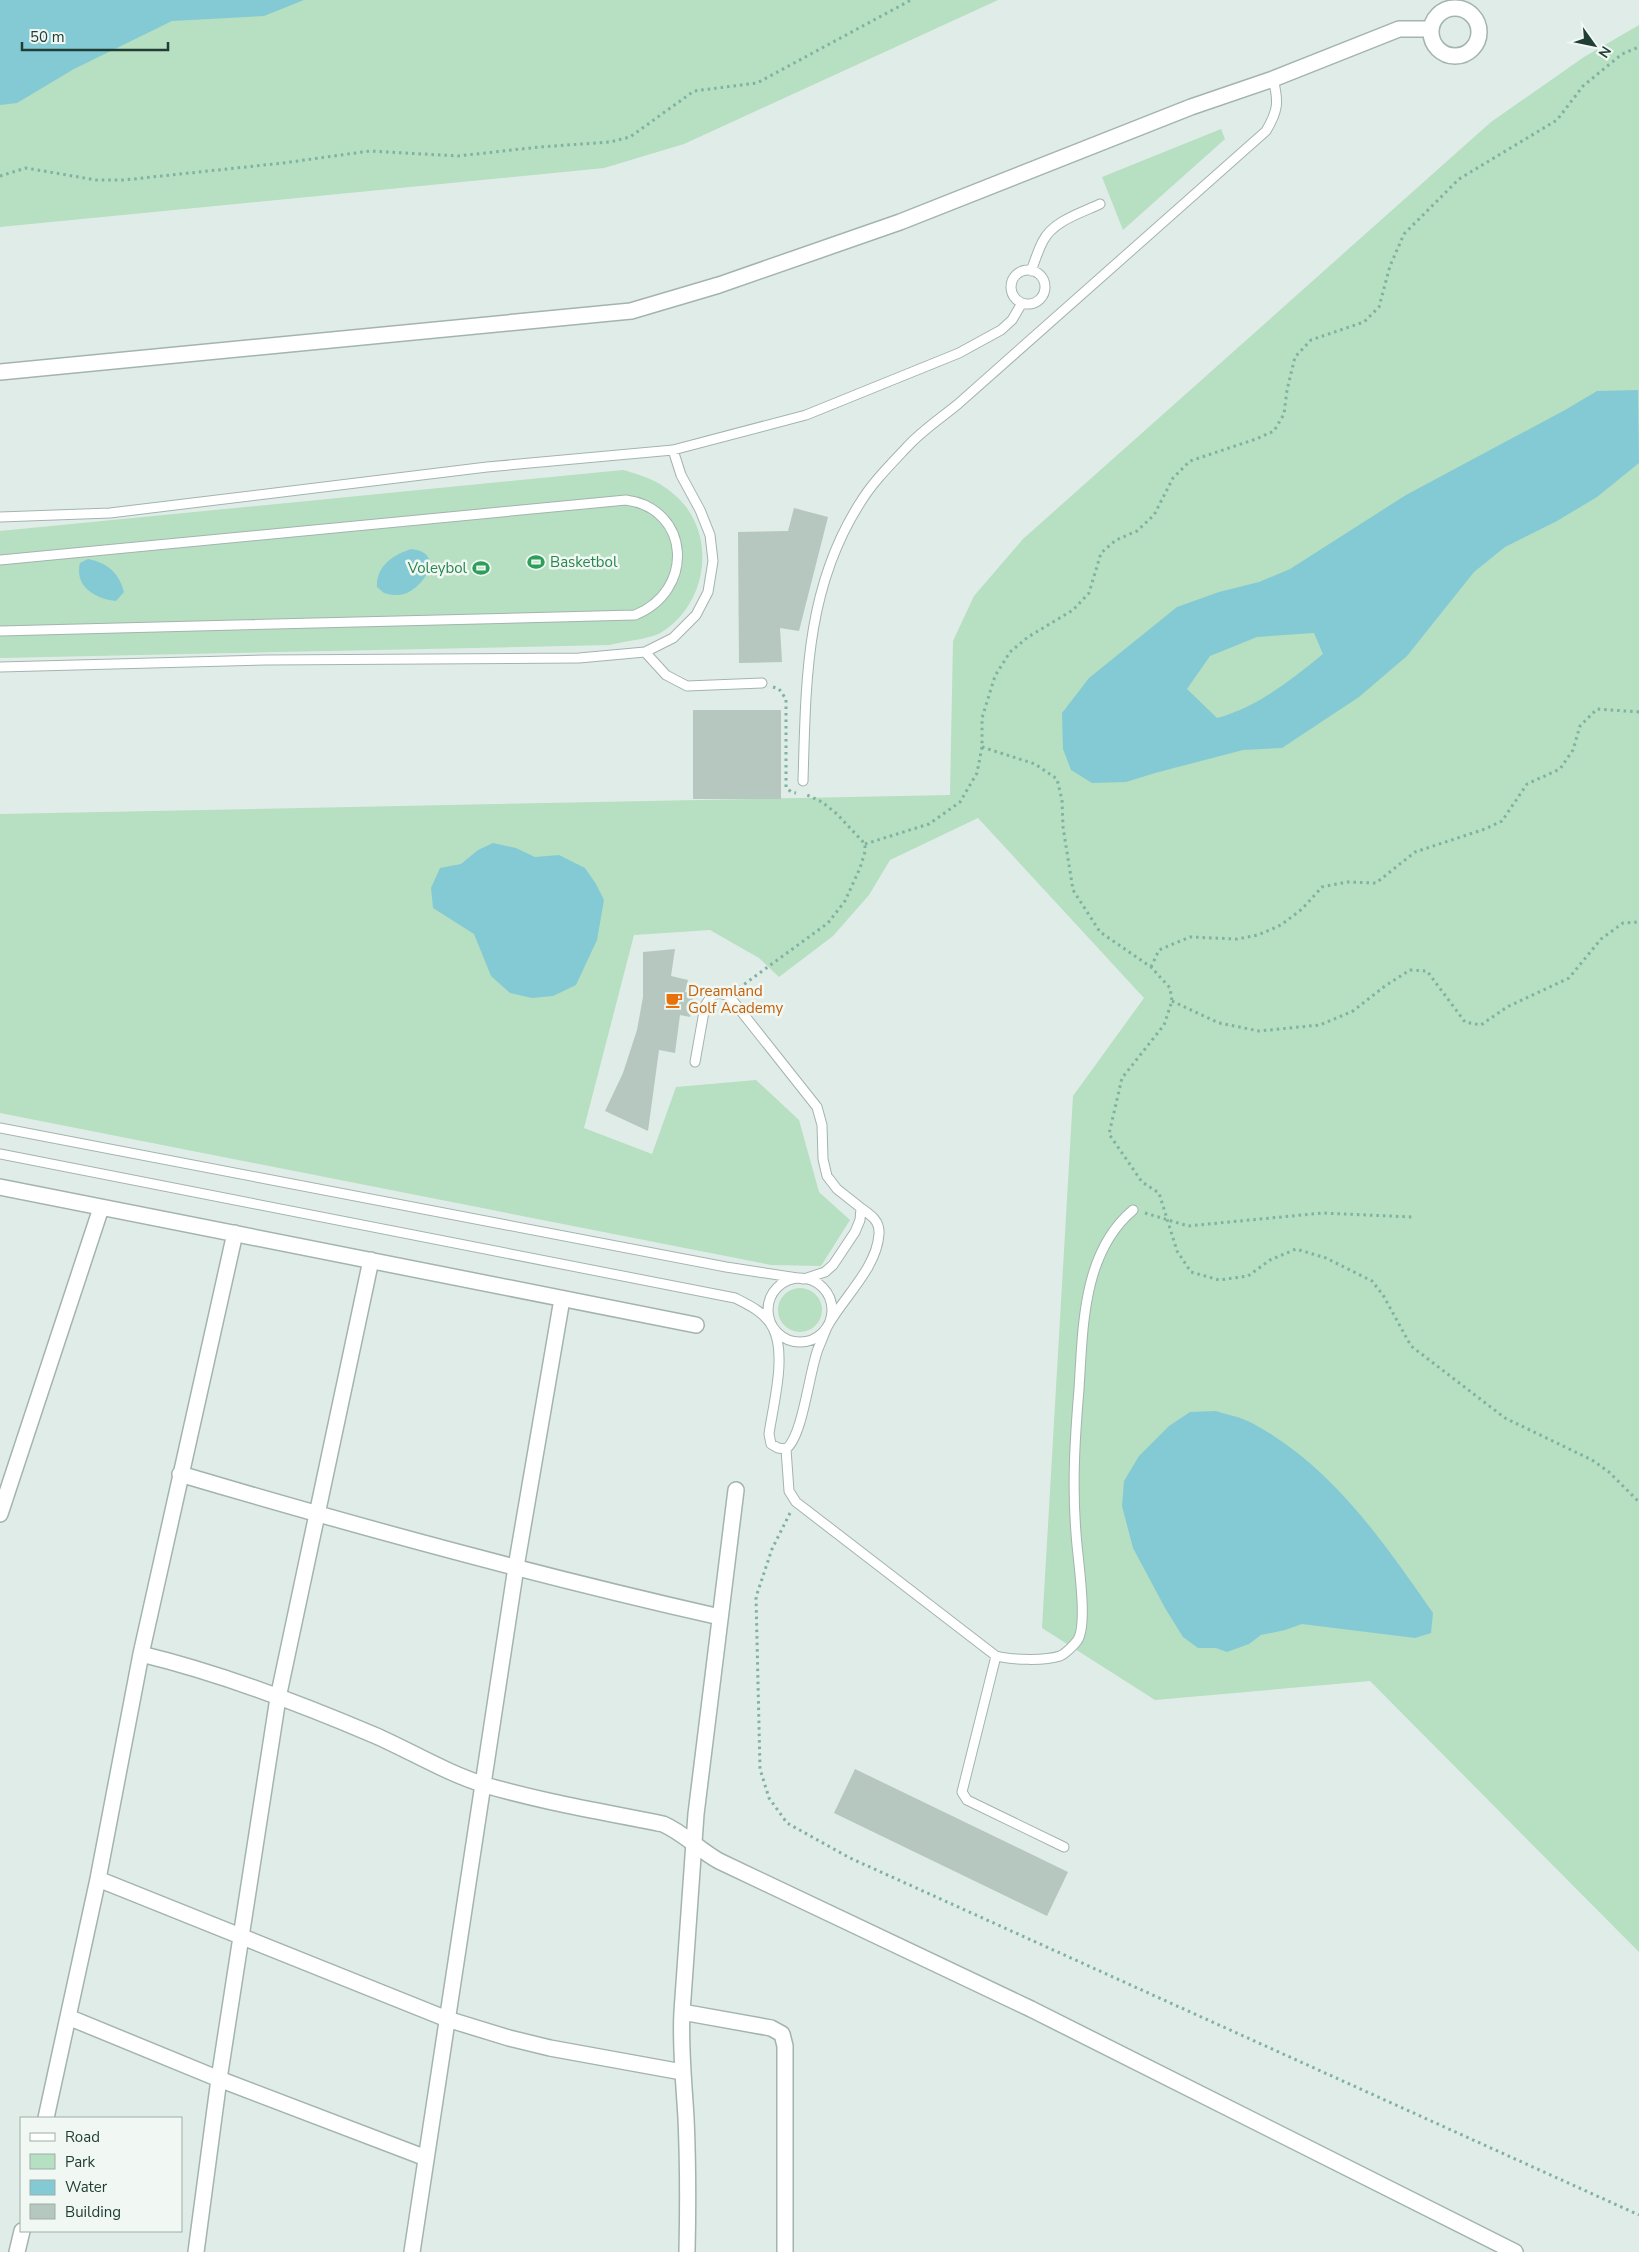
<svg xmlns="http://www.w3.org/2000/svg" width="1639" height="2252" font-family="'Nunito Sans',sans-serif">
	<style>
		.green { fill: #b7dfc1 }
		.water { fill: #84cad5; fill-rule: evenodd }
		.building { fill: #b5c7bf }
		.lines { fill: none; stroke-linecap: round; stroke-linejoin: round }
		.service-casing { stroke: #a3b4ae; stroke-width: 11 }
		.minor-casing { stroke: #a3b4ae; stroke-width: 18 }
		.path { stroke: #7eb2a1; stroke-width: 3; stroke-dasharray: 2.5 4; stroke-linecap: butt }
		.service { stroke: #fff; stroke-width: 9 }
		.minor { stroke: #fff; stroke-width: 15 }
		.labels { text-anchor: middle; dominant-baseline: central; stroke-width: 5; stroke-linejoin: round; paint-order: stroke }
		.leisure-label { font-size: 15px; fill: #27864d; stroke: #f1f8f4; text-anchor: start }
		.food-label { font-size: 15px; fill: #c56008; stroke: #f1f8f4; text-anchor: start }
	</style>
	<rect width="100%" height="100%" fill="#e0ece7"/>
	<path class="green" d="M0,0H998L684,144L604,168L0,227Z
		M1639,25V1952L1370,1681L1155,1700L1042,1628L1073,1096L1144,998L978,818L890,860L869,895L833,936L779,977L759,958L710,930L634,935L584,1128L652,1154L676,1087L756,1080L799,1120L819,1192L850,1220L821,1266L771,1265L0,1113V814L950,795L953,641L974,596L1023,539L1491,122L1584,57Z
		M1221,129L1225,139L1123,230L1102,177Z
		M623,470C644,476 660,481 677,497C717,534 708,603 662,632C651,639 624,641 610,645L0,658V531Z
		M778 1310a22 22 0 1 1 44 0a22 22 0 1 1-44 0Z"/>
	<path class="water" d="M0,0H304L264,16L172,21L74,69L17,103L0,105Z
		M1638,390L1639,463L1597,497L1557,521L1505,547L1474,572L1407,656L1359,697L1282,748L1243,750L1155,773L1126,782L1092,783L1071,770L1063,749L1062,713L1089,678L1177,607L1219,592L1259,582L1290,569L1406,495L1565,410L1597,391ZM1314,633L1323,654C1290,681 1257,707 1217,718L1187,689L1210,656L1257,637Z
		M411,549C446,552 425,587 404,594C397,596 390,595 384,593L377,587C376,566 393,555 411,549Z
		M88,559C108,563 119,573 124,592L116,601C96,599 74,587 80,563Z
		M493,843L516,848L535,857L559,855L585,868L596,884L604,900L597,940L576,985L553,996L532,998L510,993L491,976L474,934L433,908L431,888L440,868L461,864L478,850Z
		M1216,1411C1228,1415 1241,1417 1252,1423C1331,1465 1383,1541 1433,1613L1431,1633L1415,1638L1302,1624L1285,1630L1261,1635L1249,1644L1227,1652L1216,1648H1198L1183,1637L1165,1608L1133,1548L1122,1506L1124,1481L1139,1456L1169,1426L1190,1412Z"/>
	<path class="building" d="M794,508L828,517L799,631L780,628L782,662L739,663L738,532L788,531Z
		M693,710H781V799H693Z
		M675,949L671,976L688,980L685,992L694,993L690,1017L680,1015L675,1053L659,1050L648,1131L605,1111L623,1073L637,1030L643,997V952Z
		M855,1769L1068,1872L1047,1916L834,1813Z"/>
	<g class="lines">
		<g class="service-casing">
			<path id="service" d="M1011 287a17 17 0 1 1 34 0a17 17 0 1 1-34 0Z
				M1031,271C1035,261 1038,250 1043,241C1053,221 1081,213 1100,204
				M0,517L110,513L487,467L673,450L806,415L959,353L1001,330L1012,320L1022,303
				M0,560L626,500C691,509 695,591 635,615L0,631
				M645,652L666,675L687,686L762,683
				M0,667L266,660L579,658L645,652L673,638L696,615L708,592L713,561L710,535L700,510L681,475L673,450
				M803,781C806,683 805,589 860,503C872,483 890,465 906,448C921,431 941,418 958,404L1266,131C1278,111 1279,102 1273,79
				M695,1062L705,1006L711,996L719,993L729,996L817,1107L822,1125L823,1159L827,1176L837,1189L861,1208
				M0,1128L726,1267L804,1279L825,1272L833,1265L855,1232L860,1220L861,1208C871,1215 880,1221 879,1234C877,1268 842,1299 827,1327C824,1334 821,1342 818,1349C809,1372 803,1436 786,1449L778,1448L771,1444L769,1434C773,1405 787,1355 773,1328C766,1313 749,1305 735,1298L0,1154
				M768 1310a32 32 0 1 1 64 0a32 32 0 1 1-64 0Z
				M786,1449L789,1491L796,1502L996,1656C1012,1660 1045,1661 1060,1656C1065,1654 1074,1645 1077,1641C1089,1626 1077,1555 1076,1533C1072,1484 1075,1437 1079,1389C1083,1328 1082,1253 1133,1210
				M996,1656L962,1792L967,1800L1064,1847"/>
		</g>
		<g class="minor-casing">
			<path id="minor" d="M1431 32a24 24 0 1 1 48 0a24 24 0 1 1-48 0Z
				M0,372L631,311L719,285L900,222L1191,107L1273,79L1399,29H1431
				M0,1187L696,1325
				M180,1474C359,1527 539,1576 720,1617
				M0,1514L101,1208
				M141,1654C220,1673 299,1703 374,1735C411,1751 446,1773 485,1785C543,1802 604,1812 663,1824C684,1833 699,1850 719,1861L1031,2009L1515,2252
				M98,1879L447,2019L509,2038L550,2048L682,2072
				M682,2012L771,2028L782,2034L785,2046V2252
				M68,2017L219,2079L426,2158
				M46,2118L98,1879L141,1654L235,1233
				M17,2252L22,2231
				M196,2252L219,2079L278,1698L371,1260
				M412,2252L516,1567L562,1299
				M687,2252C688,2208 688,2163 686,2118C684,2083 680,2047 682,2012L696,1814L736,1490"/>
		</g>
		<path class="path" d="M0,176L26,168L96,180H124L283,163L370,151L458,156L539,147L610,142L630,137L694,91L757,83L911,0
			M773,687L779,689L786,699V787L791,792L796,793
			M982,747L1035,764L1057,779L1062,800L1063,827L1073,890L1100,932L1151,967L1170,988L1172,1001L1164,1025L1122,1078L1109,1134L1142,1182L1159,1193L1177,1251L1191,1272L1219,1280L1248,1276L1270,1260L1296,1249L1326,1258L1372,1281L1383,1295L1411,1346L1505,1418L1592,1460L1609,1472L1639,1502
			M865,844L929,824L960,802L977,773L982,747V718L995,676L1010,652L1028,637L1073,610L1089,593L1101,553L1116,540L1137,531L1154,515L1173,478L1190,461L1256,439L1274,431L1284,414L1287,390L1295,357L1311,340L1364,322L1379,307L1390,266L1404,234L1459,179L1557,120L1583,86L1622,54L1639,47
			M1151,967L1159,950L1190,937L1237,939L1258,935L1281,925L1302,909L1322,887L1347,882L1376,883L1415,852L1485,829L1502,821L1527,784L1560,769L1573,750L1580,726L1597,709L1639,712
			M739,988L828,923L845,901L860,868L865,852V844L837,814L822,802L807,795
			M1172,1001L1219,1023L1259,1031L1320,1025L1353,1011L1385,986L1410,970L1427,971L1465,1022L1481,1025L1507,1007L1569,978L1601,939L1623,923L1639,922
			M1145,1213L1188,1226L1322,1213L1412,1217
			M790,1513L772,1549L756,1597L760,1769L769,1798L787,1823L850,1858L1639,2215"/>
		<use href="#service" class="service"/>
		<use href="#minor" class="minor"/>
	</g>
	<defs>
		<g id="stadium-bare" transform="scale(1.35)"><path d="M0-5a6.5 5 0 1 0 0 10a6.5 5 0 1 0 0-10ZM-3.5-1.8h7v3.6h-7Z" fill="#2e9e5b" stroke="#f1f8f4" stroke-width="2.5" paint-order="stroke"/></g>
		<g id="cafe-bare" transform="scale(1.35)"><path d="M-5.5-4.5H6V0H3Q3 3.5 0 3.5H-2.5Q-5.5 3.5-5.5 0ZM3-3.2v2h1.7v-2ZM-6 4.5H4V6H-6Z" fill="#e8710a" stroke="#f1f8f4" stroke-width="2.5" paint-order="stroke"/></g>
	</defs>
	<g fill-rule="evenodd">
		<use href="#stadium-bare" x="536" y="562"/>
		<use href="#stadium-bare" x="481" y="568"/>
		<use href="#cafe-bare" x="674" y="1000"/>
	</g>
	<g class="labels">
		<g class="leisure-label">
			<text x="550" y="562">Basketbol</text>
			<text x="467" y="568" text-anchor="end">Voleybol</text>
		</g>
		<g class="food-label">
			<text x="688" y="991">Dreamland<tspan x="688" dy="17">Golf Academy</tspan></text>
		</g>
	</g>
	<rect x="20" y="2117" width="162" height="115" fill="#f1f8f4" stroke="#9daea8"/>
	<rect x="30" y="2133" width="25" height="8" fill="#ffffff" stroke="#9daea8"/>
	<text x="65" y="2142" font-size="15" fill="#203e35">Road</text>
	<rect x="30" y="2154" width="25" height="15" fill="#b7dfc1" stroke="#9daea8"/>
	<text x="65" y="2167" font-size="15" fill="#203e35">Park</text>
	<rect x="30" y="2180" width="25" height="15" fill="#84cad5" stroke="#9daea8"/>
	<text x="65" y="2192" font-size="15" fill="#203e35">Water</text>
	<rect x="30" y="2204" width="25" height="15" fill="#b5c7bf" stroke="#9daea8"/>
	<text x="65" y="2217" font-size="15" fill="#203e35">Building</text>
	<g transform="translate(1594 45) rotate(123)" stroke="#f1f8f4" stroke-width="4" paint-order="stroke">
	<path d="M0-4L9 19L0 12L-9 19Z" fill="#203e35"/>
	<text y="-8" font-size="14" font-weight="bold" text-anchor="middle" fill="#203e35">N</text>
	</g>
	<path d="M22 42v8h146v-8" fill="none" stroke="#203e35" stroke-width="2.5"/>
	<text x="30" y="42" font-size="15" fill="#203e35" stroke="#f1f8f4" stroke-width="4" paint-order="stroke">50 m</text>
</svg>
